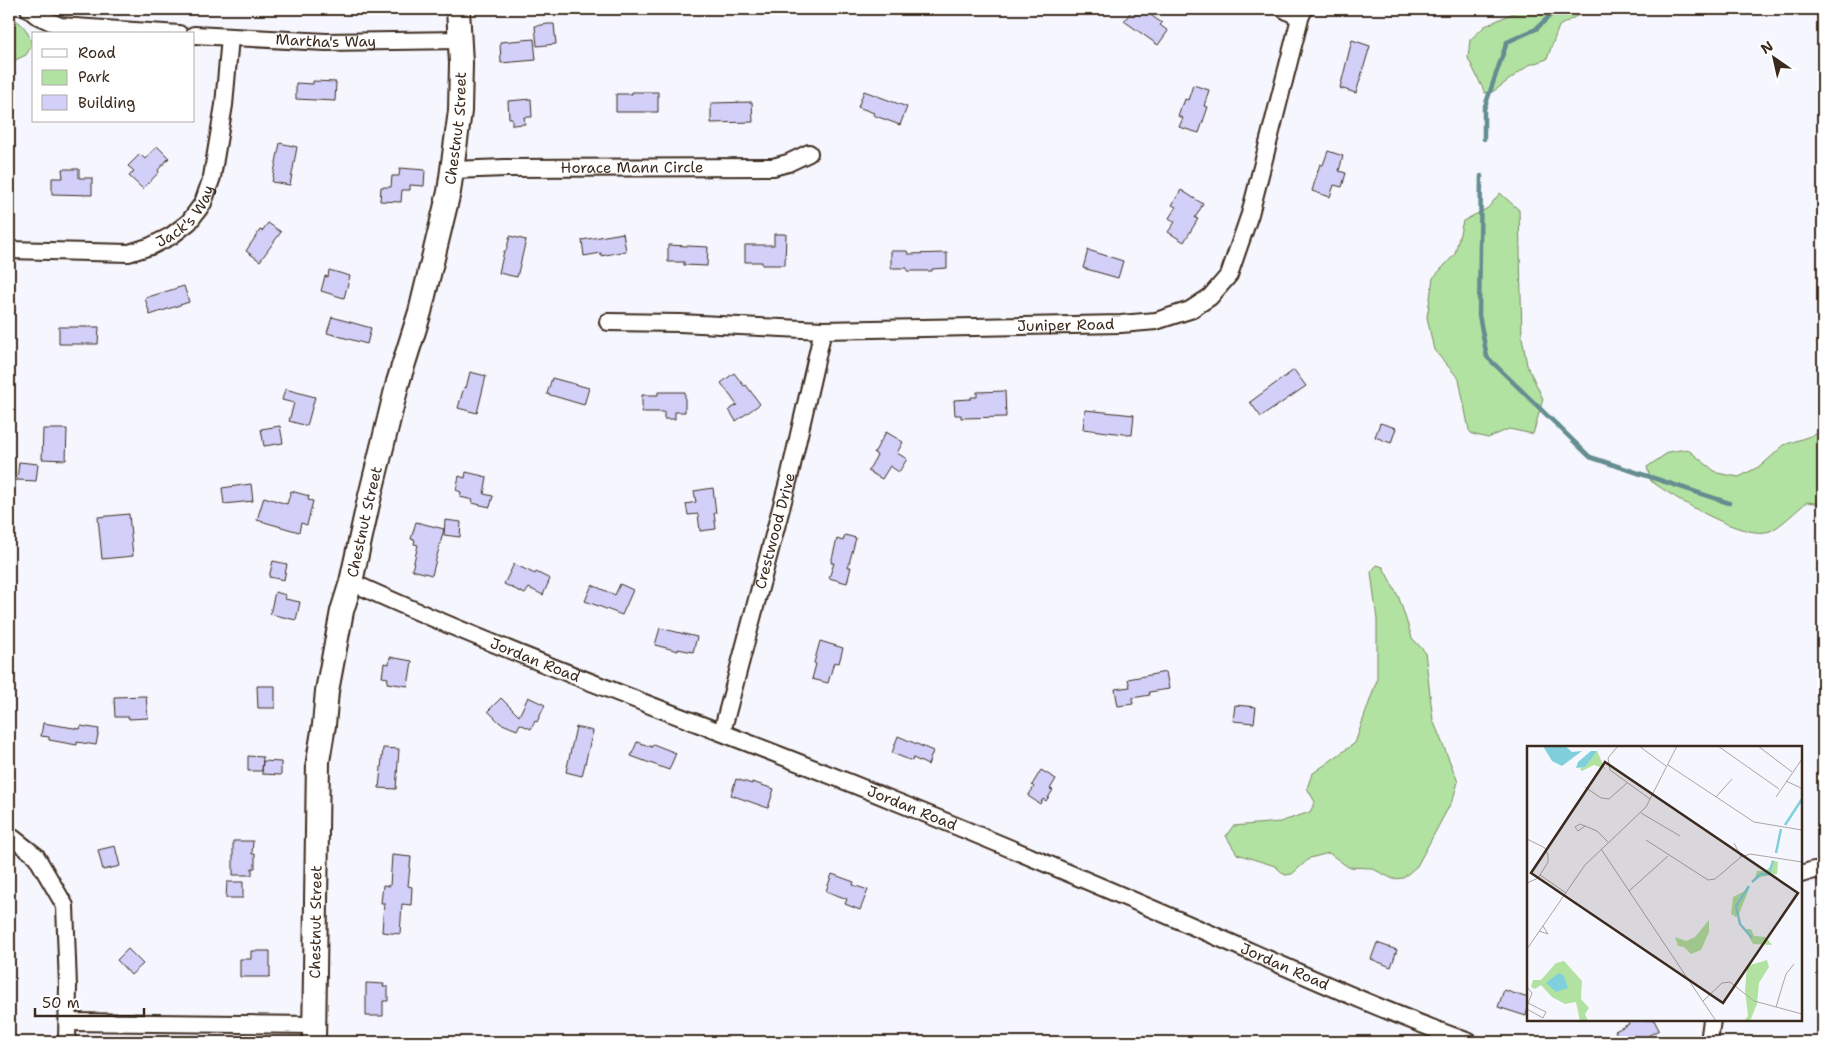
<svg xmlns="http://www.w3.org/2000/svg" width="1832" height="1051" font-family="'Shantell Sans',sans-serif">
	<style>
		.green { fill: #b2e2a1; stroke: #768660 }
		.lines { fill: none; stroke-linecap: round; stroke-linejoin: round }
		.stream { stroke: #648d90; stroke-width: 4.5 }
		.building { fill: #d2d0f8; stroke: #3b2a1e }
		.street-casing { stroke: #3b2a1e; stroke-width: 20 }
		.secondary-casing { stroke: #3b2a1e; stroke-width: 26 }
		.street { stroke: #fff; stroke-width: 16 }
		.secondary { stroke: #fff; stroke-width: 22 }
		.labels { text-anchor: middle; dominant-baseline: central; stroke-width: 5; stroke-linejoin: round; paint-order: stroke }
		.street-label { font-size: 15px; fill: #3b2a1e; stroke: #fff }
		.inset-river { fill: none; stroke: #80cfdc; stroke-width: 2.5 }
		.inset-road { fill: none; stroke: #aba4a4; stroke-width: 1 }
		.view { fill: #3b2a1e; fill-opacity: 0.15; stroke: #3b2a1e; stroke-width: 2.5 }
		.inset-edge { fill: none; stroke: #3b2a1e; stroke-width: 2.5 }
	</style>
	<rect width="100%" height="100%" fill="#f6f6fe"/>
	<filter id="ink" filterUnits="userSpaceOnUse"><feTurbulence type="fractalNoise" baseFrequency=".02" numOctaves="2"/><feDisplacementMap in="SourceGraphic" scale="10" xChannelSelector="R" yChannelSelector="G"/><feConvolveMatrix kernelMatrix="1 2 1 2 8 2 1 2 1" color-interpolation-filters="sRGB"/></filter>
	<g filter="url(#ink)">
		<path class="green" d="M1522,9H1585L1582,13L1559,26L1547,59L1529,65L1494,91L1485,93L1468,58L1470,40L1485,26Z
			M9,16C23,23 28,30 32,45L26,55L9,63Z
			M1500,193L1519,210L1522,337L1527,365L1543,399L1533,434L1509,429L1488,438L1472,434L1469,430L1459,379L1434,350L1427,317L1433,278L1455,254L1463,221L1488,208Z
			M1819,433L1823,434V504L1807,502C1798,509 1779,528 1770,531C1744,541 1673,497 1651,481L1647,467L1669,452L1687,449L1717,473L1739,477L1762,465L1784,445Z
			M1377,565L1383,567L1399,598L1412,638L1425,652L1433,720L1458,782L1453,799L1417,866L1403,878L1393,879L1371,868L1348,867L1329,853L1310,858L1292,874L1285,875L1275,866L1237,854L1226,836L1233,826L1280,822L1310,812L1315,802L1307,788L1312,774L1355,743L1377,680V620L1371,572Z"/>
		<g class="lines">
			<path class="stream" d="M1484,139V109L1507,42L1536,29L1557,9
				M1481,176L1479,315L1487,357L1590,457L1729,503"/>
		</g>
		<path class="building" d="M1133,9H1142L1162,23L1160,25L1168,31L1158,45L1124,21Z
			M548,24H554L556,44L537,46L535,26Z
			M534,39L536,60L501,63L500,42Z
			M1352,40L1370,46L1356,93L1340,88Z
			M313,81L336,82L335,101L296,99V83L313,84Z
			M1193,85L1209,90L1204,106L1208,107L1199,133L1179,127L1183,118L1178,116L1182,104L1183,105L1185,99L1188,100Z
			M864,91L907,107L900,125L873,115L874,113L858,107Z
			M632,92H658V112H616V94H632Z
			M531,99L532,117H524L525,124L512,125V118H509L508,101Z
			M752,102L753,122L711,123V103Z
			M280,143L297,147L290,185L272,182Z
			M157,146L169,158L158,170L159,172L143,189L129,176L134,171L128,166L140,154L145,159Z
			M1328,151L1343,156L1339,171L1346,173L1342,187L1334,185L1330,197L1312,191L1320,164L1323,165Z
			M400,168L425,170L424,186L410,185V190H402L401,202L380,201L381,187H391L392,176H399Z
			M62,169H79V178H92V195L52,194V178H63Z
			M1181,190L1203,204L1195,218L1198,219L1184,242L1168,232L1175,222L1169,218L1176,207L1172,205Z
			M268,223L281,232L260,261L246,251L260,230L262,231Z
			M623,233L626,251L601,256V253L584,256L582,240Z
			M774,234H786L785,265H762V262H745V245H774Z
			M510,236L526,240L517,277L499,273L504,251H506Z
			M668,245L708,247L707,266L684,265V262H668Z
			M1088,250L1123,261L1118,278L1083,268Z
			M891,251H907L908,254L947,253V268L932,269V271H907V268H891Z
			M329,270L350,276L344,298L321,291L325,276L328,277Z
			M184,286L189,302L150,315L145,298Z
			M332,317L371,328L367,344L327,333Z
			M59,327H99L98,344H59Z
			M1294,370L1306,386L1261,417L1250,402Z
			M470,372L486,376L477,413L458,408L464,387L466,388Z
			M734,373L744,386L746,385L760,404L736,421L729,410L737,405L721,383Z
			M552,378L589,388L584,405L547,394Z
			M285,389L315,397L307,426L289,421L294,403L282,400Z
			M1005,391L1006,417L961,418V415H955L954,400L971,399V397H977V392Z
			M658,392H685V412H675V419H664V412H642V395H658Z
			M1085,410L1134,415L1132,435L1083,429Z
			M1380,423L1396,428L1391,443L1375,437Z
			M280,426L283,443L264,446L261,429Z
			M43,429H67L66,460L42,459Z
			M886,432L903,442L897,453L907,459L899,472L890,466L882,479L868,471L877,455L874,453Z
			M19,462L38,464L36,481L17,480Z
			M466,472L487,477L484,494L493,496L490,507L472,503L473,500L460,497L461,492L456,490L459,476L465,478Z
			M251,484L253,501L224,504L222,488Z
			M713,488L716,513H714L716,529L700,531L698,514L688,515L686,504L696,502L694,491Z
			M291,491L309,496L308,500L313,501L307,525L301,523L299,532L257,520L264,497L287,504Z
			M129,514L133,556L102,559L98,517Z
			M445,520L461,522L460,537L444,535Z
			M416,522L444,529L432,575L412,570L418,545L414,544L415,540L411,539Z
			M845,535L856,538L848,567H851L847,583L829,578L834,563H831L837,539L843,541Z
			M273,561L287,564L284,580L269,577Z
			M514,564L535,574L536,572L550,579L543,595L529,588L525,594L504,584Z
			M620,584L633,590L622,615L585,601L592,585L615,595Z
			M275,592L286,595L285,599L300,602L296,620L270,614Z
			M660,628L697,637L693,652L678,649V651L655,645Z
			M820,641L843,648L839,663L834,662L828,683L812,679L816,664L814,663Z
			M390,657L412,661L408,686L387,683L388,678L382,677L384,663L389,664Z
			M1166,672L1169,689L1149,692L1150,695L1132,698L1133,704L1118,706L1115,689L1130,687L1128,679Z
			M257,686H275V708H258Z
			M146,696L148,718L129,719V717H115L114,697Z
			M528,697L545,705L537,722L535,721L531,729L520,724L517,730L500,723L488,711L501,698L519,716Z
			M1235,705L1256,707L1254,723L1233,721Z
			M43,723L80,729L81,726L99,729L96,745L77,742V745L49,740V737L41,736Z
			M576,727L593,731L582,776L566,772Z
			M898,736L933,751L928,765L913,758L912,761L892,753Z
			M637,742L652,747L653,744L676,753L669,770L631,756Z
			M383,748L399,749L396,789L379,788Z
			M248,756L263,757L262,771H248Z
			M263,761L281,762V775L262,774Z
			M1041,770L1056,779L1050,789L1053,790L1046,801L1043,799L1040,804L1028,796L1034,787L1032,785Z
			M736,779L752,784V782L774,789L768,808L731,795Z
			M233,841H253L252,854H255V868H252V875H233Z
			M115,846L120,866L103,870L98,850Z
			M392,855L411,857L408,886L412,887L411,905L402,904L400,934L382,932L384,903H381L383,885L390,886Z
			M832,874L854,882L853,885L868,890L860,910L845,904L847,899L826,891Z
			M227,882H243V898H226Z
			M1377,943L1397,950L1391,967L1371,959Z
			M128,949L143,964L131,975L117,960Z
			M251,951H270V977H240V959H251Z
			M366,983L384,984L383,987H388V1001H383V1016H366Z
			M1504,990L1528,998V1008L1526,1016L1498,1007Z
			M1627,1020H1654L1659,1030L1638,1041L1637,1038L1629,1042H1621L1615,1031L1629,1024Z"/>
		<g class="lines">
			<g class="street-casing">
				<g id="street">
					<path d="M29,9L36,15L60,26L179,34"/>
					<path d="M1284,9L1300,18"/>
					<path id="s1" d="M194,35L326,42L460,40"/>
					<path id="s2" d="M453,170L505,168L773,167L788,163L809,153"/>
					<path id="s3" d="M9,250L129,253L151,246L171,236L189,222L203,203L212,177L224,105L230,37"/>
					<path id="s4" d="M608,322L680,323L823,330L1121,324L1156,321L1190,310L1210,297L1229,275L1250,214L1300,18L1304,9"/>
					<path id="s5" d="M351,582C528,663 712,726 892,800C997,842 1102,887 1206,932C1293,970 1380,1010 1469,1042"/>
					<path id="s6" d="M722,732L789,478L823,330"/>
					<path d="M9,835L36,856L65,906L68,986L67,1042"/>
					<path d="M1801,874L1814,870L1823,871"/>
					<path d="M68,1022L314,1025"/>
					<path d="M1709,1042L1712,1020"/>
				</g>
			</g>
			<g class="secondary-casing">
				<g id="secondary">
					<path id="s7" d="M314,1042L318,761L324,725L327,691L342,611L351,582L368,504L398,382L420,312L449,192L460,111L461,63L458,9"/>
				</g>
			</g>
			<use href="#street" class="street"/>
			<use href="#secondary" class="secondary"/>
		</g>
	</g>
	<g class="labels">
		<g class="street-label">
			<text stroke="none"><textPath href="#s1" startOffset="132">Martha's Way</textPath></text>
			<text stroke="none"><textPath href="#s7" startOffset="930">Chestnut Street</textPath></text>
			<text stroke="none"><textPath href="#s2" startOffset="179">Horace Mann Circle</textPath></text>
			<text stroke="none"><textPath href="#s3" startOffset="190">Jack's Way</textPath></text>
			<text stroke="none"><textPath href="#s4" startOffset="458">Juniper Road</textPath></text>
			<text stroke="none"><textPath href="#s7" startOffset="525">Chestnut Street</textPath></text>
			<text stroke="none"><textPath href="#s6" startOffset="208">Crestwood Drive</textPath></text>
			<text stroke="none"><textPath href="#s5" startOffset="200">Jordan Road</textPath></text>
			<text stroke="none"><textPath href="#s5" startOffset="605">Jordan Road</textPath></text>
			<text stroke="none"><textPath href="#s7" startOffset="120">Chestnut Street</textPath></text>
			<text stroke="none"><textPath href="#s5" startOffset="1010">Jordan Road</textPath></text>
		</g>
	</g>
	<g transform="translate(1527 746)">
		<rect width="275" height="275" fill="#f6f6fe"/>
		<path d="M70,5L78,23L67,19L55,25L53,23ZM245,114L251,116L250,128L228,132L230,125H238L243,121ZM222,143L212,168L209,171L204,168L206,151ZM182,174V186L174,204L164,208L157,201L151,200L148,191L159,195L168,191ZM218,183H224L227,190L239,191L245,199L226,198ZM240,214L242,221L232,237L230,258L223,275H217L221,270L218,244L220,220ZM37,215L55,235L54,253L62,262L58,268L61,275H53L49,256L38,258L25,251L14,239L8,243L4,241L6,234H14L29,217Z" fill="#b2e2a1"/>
		<path d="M16,0H38L45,6L55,5L35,20L25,15ZM64,5H70L58,21L49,22L51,16ZM32,227L37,230L41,242L29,246L19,237Z" fill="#80cfdc"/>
		<path class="inset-river" d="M258,79L275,53M249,107L254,83M225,136L234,128H242L246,115M222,140L209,160L213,178L225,192"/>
		<path class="inset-road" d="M91,0L81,12L83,24L123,53M112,0L139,20M191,0L252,43M231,0L265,26M141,19L227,76L275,84M259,35L274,42M58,41L74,52L82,53L100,37M189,51L205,33M249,51L275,13M114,67L153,90M58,80L51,85L48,81L53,78L70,85L81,96M0,93L18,102L21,109V116L11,132L0,137M119,94L181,134L188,133L214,111L223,108L275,116M207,97L214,111M74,103L189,275M13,129L39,147M102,145L141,110M12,185L21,188L16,180M0,203L58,119L119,61L150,0M0,241L5,247L0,260M176,255L195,237L203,236L227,255L275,268M249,261L259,228L267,218M0,263L16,272L19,266L1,257"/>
		<path class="view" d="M78,16L271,147L196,257L4,127Z"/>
		<rect width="275" height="275" class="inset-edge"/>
	</g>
	<rect width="1832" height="1051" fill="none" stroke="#fff" stroke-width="30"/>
	<rect x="15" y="15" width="1802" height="1021" fill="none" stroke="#3b2a1e" stroke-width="2" filter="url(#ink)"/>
	<rect x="32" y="32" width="162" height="90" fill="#ffffff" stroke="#b1aaa5"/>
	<rect x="42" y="49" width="25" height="8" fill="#ffffff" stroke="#b1aaa5"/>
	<text x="78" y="58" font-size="15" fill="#3b2a1e">Road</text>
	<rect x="42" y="70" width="25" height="15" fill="#b2e2a1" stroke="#b1aaa5"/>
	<text x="78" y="82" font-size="15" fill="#3b2a1e">Park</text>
	<rect x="42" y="95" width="25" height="15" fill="#d2d0f8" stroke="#b1aaa5"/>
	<text x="78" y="108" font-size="15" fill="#3b2a1e">Building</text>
	<g transform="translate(1774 58) rotate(326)" stroke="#ffffff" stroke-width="4" paint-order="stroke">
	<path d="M0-4L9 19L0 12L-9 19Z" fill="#3b2a1e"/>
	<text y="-8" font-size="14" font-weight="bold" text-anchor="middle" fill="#3b2a1e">N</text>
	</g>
	<path d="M35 1008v8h109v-8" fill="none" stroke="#3b2a1e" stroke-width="2.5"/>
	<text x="42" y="1008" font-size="15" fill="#3b2a1e" stroke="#ffffff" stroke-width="4" paint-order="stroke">50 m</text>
</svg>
